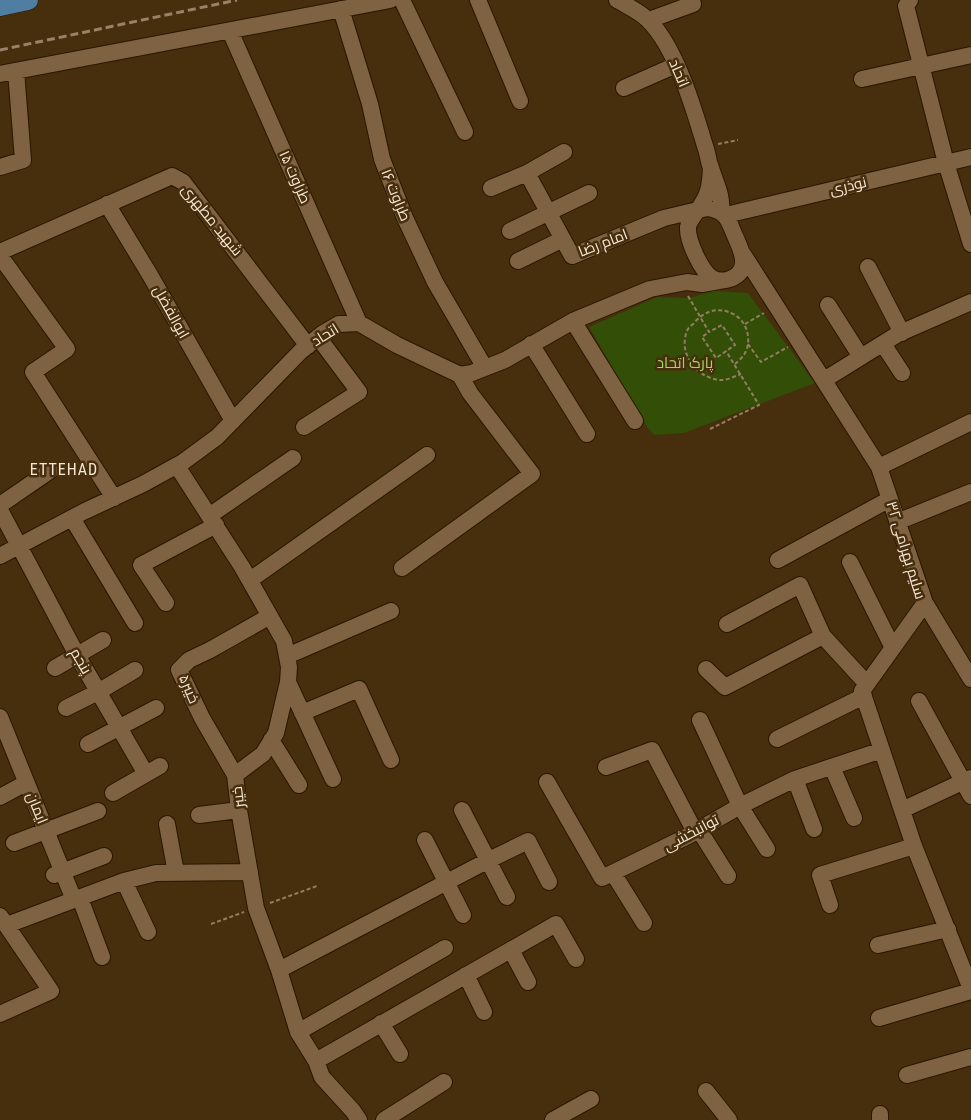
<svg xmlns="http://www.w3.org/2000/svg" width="971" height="1120" font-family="'Roboto Condensed',Cairo,sans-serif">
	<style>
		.green { fill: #324e07 }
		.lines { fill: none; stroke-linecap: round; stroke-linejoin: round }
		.minor-casing { stroke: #291701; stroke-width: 18 }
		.major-casing { stroke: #291701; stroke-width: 21 }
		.path { stroke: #937e63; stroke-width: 2; stroke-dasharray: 4 2.5; stroke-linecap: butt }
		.minor { stroke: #7e6242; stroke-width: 16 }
		.major { stroke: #507da2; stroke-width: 20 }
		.rail { stroke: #988369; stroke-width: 3; stroke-dasharray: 8 4; stroke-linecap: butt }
		.labels { text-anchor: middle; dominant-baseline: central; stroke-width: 5; stroke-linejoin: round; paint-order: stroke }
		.street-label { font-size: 15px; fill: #f6e6d4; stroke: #472e0d }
		.park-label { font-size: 15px; fill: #a3d765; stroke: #472e0d }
		.neighbourhood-label { font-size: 16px; letter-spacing: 1px; fill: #f6e6d4; stroke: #472e0d }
	</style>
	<rect width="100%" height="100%" fill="#472e0d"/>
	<path class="green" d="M714,291L748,293L815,383L684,433L654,435L647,427L589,327L657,297L689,298Z"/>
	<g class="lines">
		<g class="minor-casing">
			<path id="minor" d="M402,0L465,132
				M478,0L520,101
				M617,0C627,6 641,12 649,21C676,48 694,109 705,146C708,153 708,161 711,168C716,184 723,196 721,212
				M910,0L906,6L946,163L971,244
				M341,9L370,104L382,159L405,218L435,282L485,368
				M649,20L693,4
				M230,31L359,323
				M0,74L390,0
				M862,79L971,55
				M624,88L676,65
				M0,167L23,160L16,71
				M527,173L572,256L664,218L698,210C709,194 710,187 711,167
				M491,188L527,173L564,152
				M107,204L150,275L233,421
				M708,208C728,212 728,220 735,236C742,251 751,271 730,279C724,281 718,282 712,278C701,271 687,240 688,227C689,221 694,215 698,210Z
				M726,215L971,157
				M510,231L589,193
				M0,252L172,176L183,182L308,346
				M743,254L879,467L925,603L862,691L914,846L971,989
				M0,256L67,349L33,372L114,498
				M518,261L563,239
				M868,267L902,333
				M828,305L861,357
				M573,321L635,421
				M531,344L587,434
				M883,344L902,373
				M824,380L898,334L971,302
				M304,427L359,392L318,337
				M177,466L242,567L284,641L289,667L288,682L276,733L263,754L235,775L239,810L256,908L279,970L298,1032L316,1061L322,1077L353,1111L359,1120
				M879,467L971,422
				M0,505L51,470
				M0,510L77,655L146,774
				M209,516L293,458
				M72,518L135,623
				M897,522L971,492
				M0,556L83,512L143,484L183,462L217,437L301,351L322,334L339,324L359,323L397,345L460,375L472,373L505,360L573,321L650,289L687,282L702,284L719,281
				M778,560L890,499
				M850,562L893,648
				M402,568L532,474L470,393L460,375
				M250,580L427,455
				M166,603L141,565L216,525
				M925,603L971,679
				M727,624L800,585L823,636L867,684
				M287,656L391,611
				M55,668L103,640
				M706,669L725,687L823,636
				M288,682L333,779
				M919,701L971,796
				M66,708L98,692L135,670
				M302,713L359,689L391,760
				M0,717L74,900
				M700,720L740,806L767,849
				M777,739L864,696
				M271,740L299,785
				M88,744L156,708
				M606,767L652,750L695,832
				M832,767L854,818
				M235,775L202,718L179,670L189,660L210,650L270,616
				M795,779L814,829
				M547,782L602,878L688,836L740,806L795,779L882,750
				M113,793L160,766
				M0,797L26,783
				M462,810L507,897
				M902,810L971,778
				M199,815L239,810
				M167,824L176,873
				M699,830L728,876
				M425,840L463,915
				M14,843L98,811
				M613,873L644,923
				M54,875L104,856
				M124,881L148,932
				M80,898L102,957
				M830,905L820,875L914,846
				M0,916L51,991L0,1014
				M7,925L124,881L156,873L250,872
				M878,945L948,929
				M511,950L528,982
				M279,970L487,861L528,841L549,882
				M466,975L484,1012
				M879,1018L971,991
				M381,1023L400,1054
				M298,1032L445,948
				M316,1061L556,924L576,959
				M907,1075L971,1057
				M706,1091L729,1120
				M880,1114V1120
				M384,1120L444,1082
				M553,1120L591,1099"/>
		</g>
		<g class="major-casing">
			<path id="major" d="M0,6L28,0"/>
		</g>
		<path class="path" d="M718,144L738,140
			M688,296L709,332L722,325L735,345L716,358L702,337L709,332
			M745,324L764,313
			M748,344L761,362L788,347
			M735,364C737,362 741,359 743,356C753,343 748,321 733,314C718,306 704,311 693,324C691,326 689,327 688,329C676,353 698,380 722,380C728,380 735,376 741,374
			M710,429L759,405L726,351
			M270,903L317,886
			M211,924L244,912"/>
		<use href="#minor" class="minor"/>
		<use href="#major" class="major"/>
		<path class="rail" d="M0,50L237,0"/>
	</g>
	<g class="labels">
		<g class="street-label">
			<text transform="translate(679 73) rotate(67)">اتحاد</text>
			<text transform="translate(295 177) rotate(66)">طراوت ۱۵</text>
			<text transform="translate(848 186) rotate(-13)">نوذری</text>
			<text transform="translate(396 195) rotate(68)">طراوت ۱۶</text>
			<text transform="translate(212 220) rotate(51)">شهید مطهری</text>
			<text transform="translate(603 243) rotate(-21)">امام رضا</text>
			<text transform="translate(171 312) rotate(61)">ابوالفضل</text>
			<text transform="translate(325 335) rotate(-32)">اتحاد</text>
			<text transform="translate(906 550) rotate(73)">سلیم بهرامی ۳۲</text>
			<text transform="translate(81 661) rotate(60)">پنجم</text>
			<text transform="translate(189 689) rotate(67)">خیبر۵</text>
			<text transform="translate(238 797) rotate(-97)">خیبر</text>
			<text transform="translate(37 808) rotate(68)">ایمان</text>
			<text transform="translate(691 833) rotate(-28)">توانبخشی</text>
		</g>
		<g class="park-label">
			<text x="685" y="363">پارک اتحاد</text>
		</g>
		<g class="neighbourhood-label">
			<text x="64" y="469">ETTEHAD</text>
		</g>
	</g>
</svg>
